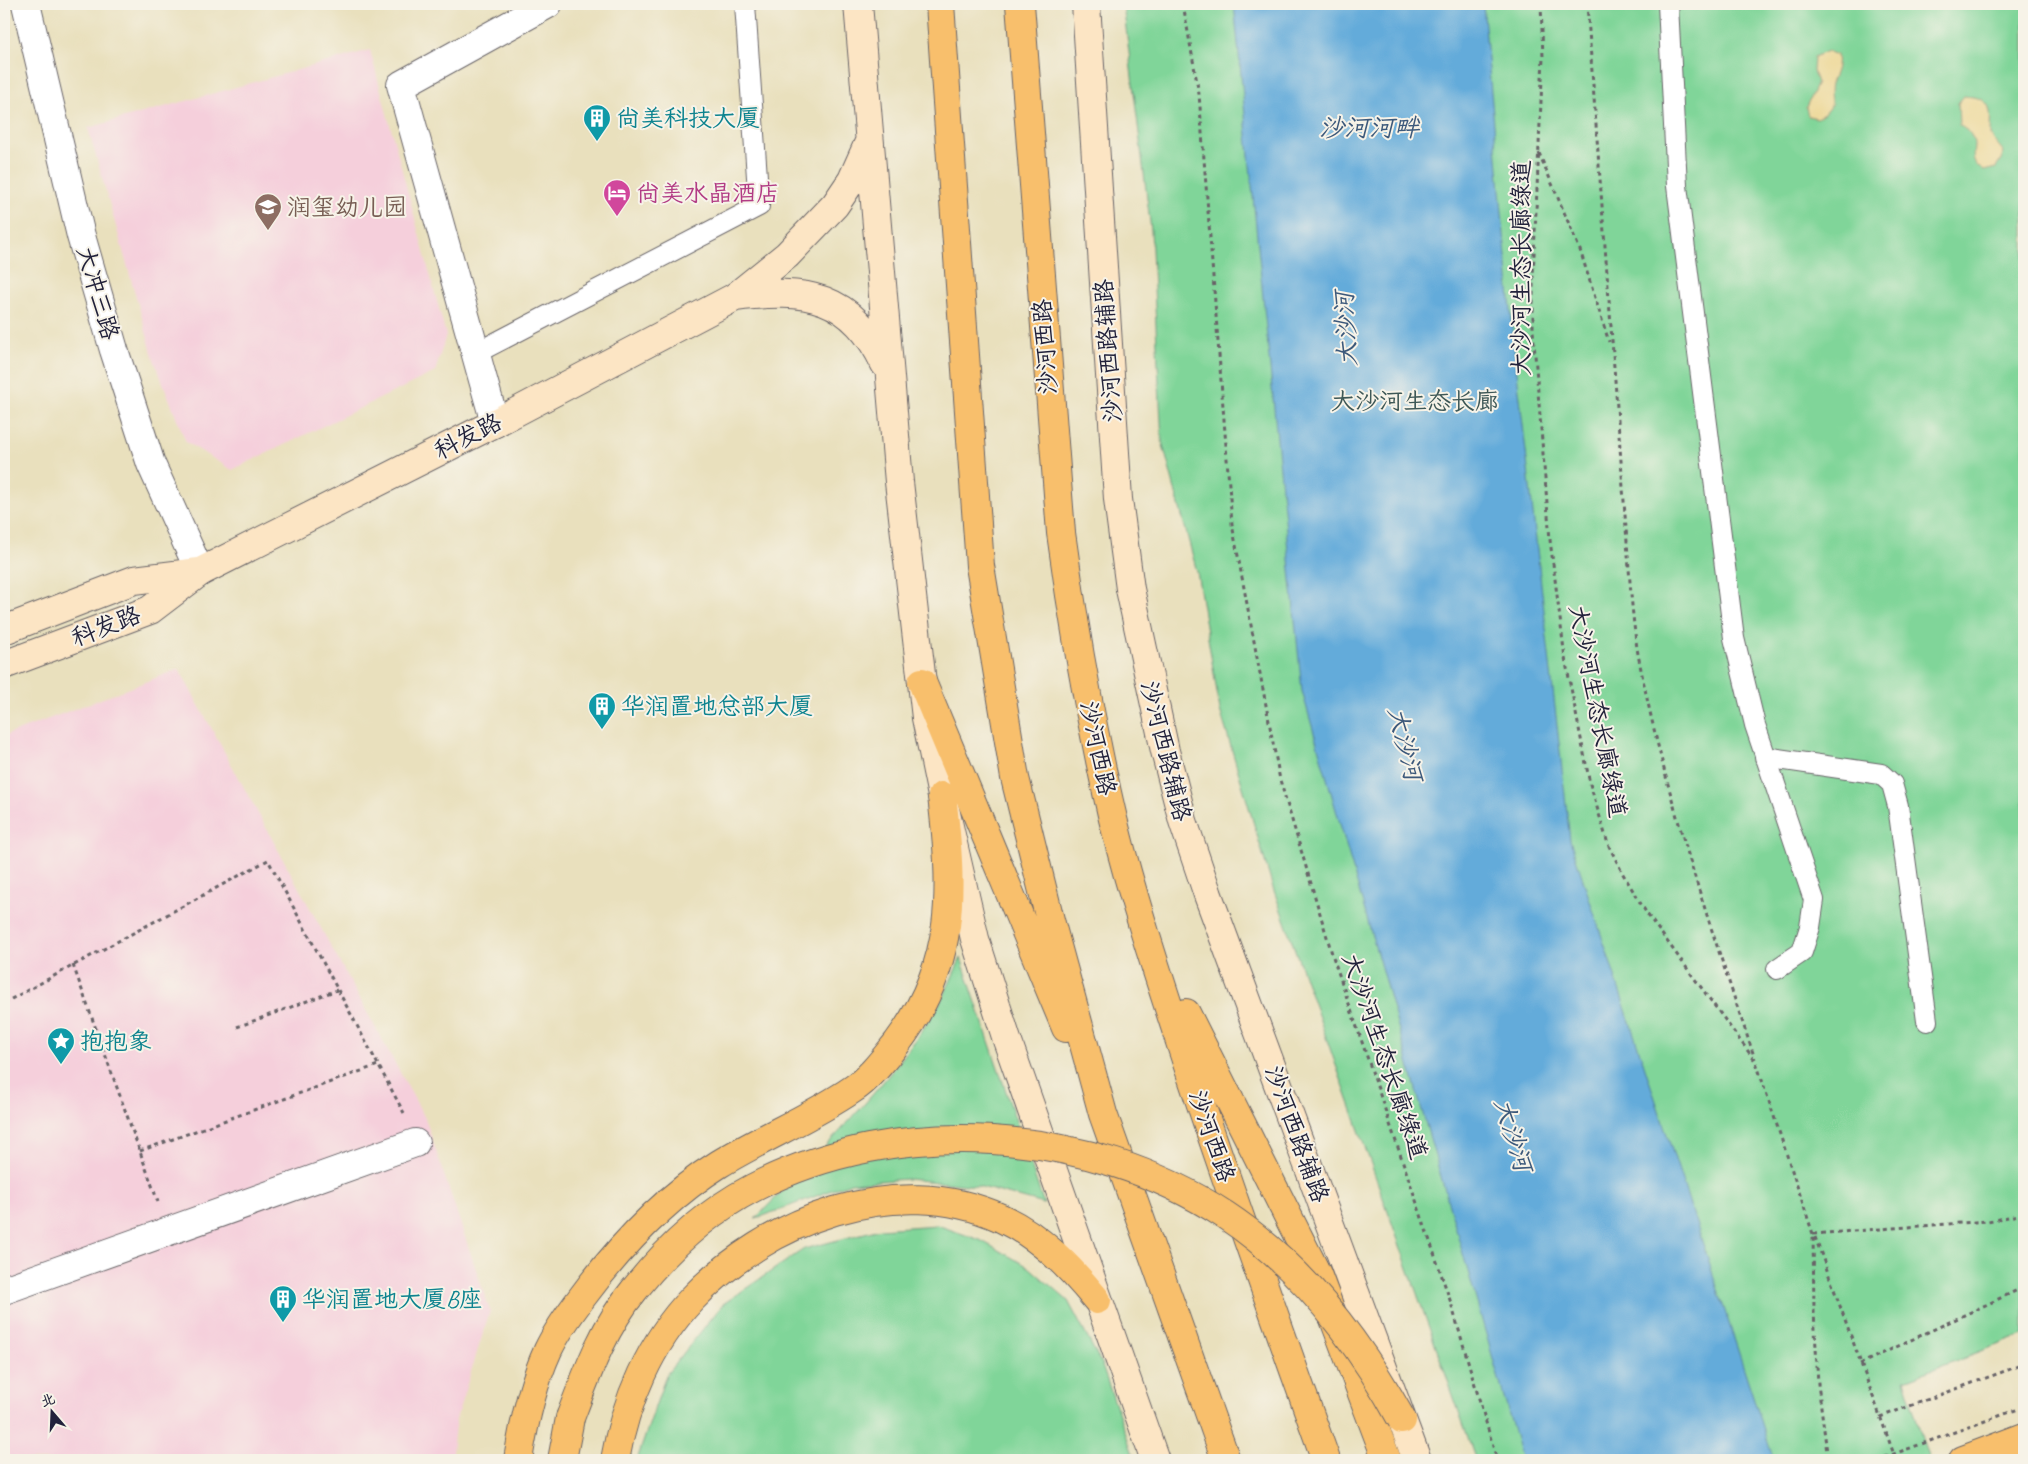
<svg xmlns="http://www.w3.org/2000/svg" width="2028" height="1464" font-family="Caveat,'LXGW WenKai TC',sans-serif">
	<style>
		.built { fill: #f5cfdb }
		.green { fill: #80d599; stroke: #517c6a }
		.sand { fill: #eeda9e; stroke: #887e6c }
		.water { fill: #63abda; stroke: #42668a }
		.lines { fill: none; stroke-linecap: round; stroke-linejoin: round }
		.lane-casing { stroke: #686468; stroke-width: 22 }
		.street-casing { stroke: #686468; stroke-width: 30 }
		.secondary-casing { stroke: #686468; stroke-width: 30 }
		.primary-casing { stroke: #686468; stroke-width: 30 }
		.path { stroke: #686468; stroke-width: 3; stroke-dasharray: 4 4; stroke-linecap: butt }
		.lane { stroke: #fff; stroke-width: 20 }
		.street { stroke: #fff; stroke-width: 28 }
		.secondary { stroke: #fce5c4; stroke-width: 28 }
		.primary { stroke: #f8bf6c; stroke-width: 28 }
		.primary-bridge-casing { stroke: #686468; stroke-width: 30; stroke-linecap: butt }
		.path-bridge { stroke: #686468; stroke-width: 3; stroke-dasharray: 4 4; stroke-linecap: butt }
		.primary-bridge { stroke: #f8bf6c; stroke-width: 28 }
		.labels { text-anchor: middle; dominant-baseline: central; stroke-width: 4; stroke-linejoin: round; paint-order: stroke }
		.culture-label { font-size: 24px; fill: #0d838f; stroke: #f7f3e8; text-anchor: start }
		.hotel-label { font-size: 24px; fill: #b23c85; stroke: #f7f3e8; text-anchor: start }
		.education-label { font-size: 24px; fill: #785e54; stroke: #f7f3e8; text-anchor: start }
		.street-label { font-size: 24px; fill: #22223b; stroke: #f7f3e8 }
		.park-label { font-size: 24px; fill: #3e5857; stroke: #f7f3e8 }
		.water-label { font-size: 25px; font-style: italic; fill: #3c597b; stroke: #f7f3e8 }
	</style>
	<rect width="100%" height="100%" fill="#f7f3e8"/>
	<filter id="ink" filterUnits="userSpaceOnUse"><feTurbulence type="fractalNoise" baseFrequency=".02" numOctaves="2"/><feDisplacementMap in="SourceGraphic" scale="10" xChannelSelector="R" yChannelSelector="G"/><feConvolveMatrix kernelMatrix="1 2 1 2 8 2 1 2 1" color-interpolation-filters="sRGB"/></filter>
	<filter id="wash" filterUnits="userSpaceOnUse"><feTurbulence type="fractalNoise" baseFrequency=".0096" numOctaves="4" result="noise"/><feDisplacementMap in="SourceGraphic" scale="20" xChannelSelector="R" yChannelSelector="G"/><feGaussianBlur stdDeviation="1.12" result="paint"/><feColorMatrix in="noise" values="0 0 0 0 0 0 0 0 0 0 0 0 0 0 0 0 0 1.4 0 .05"/><feComposite in="paint" operator="in"/></filter>
	<g filter="url(#wash)">
		<rect width="100%" height="100%" fill="#e9e0bd"/>
		<path class="built" d="M370,50L446,335L435,372L232,470L186,442L154,360L88,128Z
			M179,669L425,1118L490,1311L456,1419L451,1460H4V736Z"/>
		<path class="green" d="M1123,4H2024V1335L1904,1380L1929,1460H1476L1272,885L1220,710L1197,572L1162,441L1151,230Z
			M961,958L1044,1204L978,1186L907,1179L851,1183L755,1219C820,1152 889,1086 938,1006C947,991 953,974 961,958Z
			M937,1225L980,1240L1029,1267L1068,1301L1101,1363L1135,1460H637L666,1375L723,1304L804,1249L880,1229Z"/>
		<path class="sand" d="M1827,51L1837,55C1840,77 1825,79 1832,104L1824,114L1817,118L1808,116L1806,107L1817,83L1813,71L1814,57Z
			M1964,96C1995,98 1990,110 1990,135L2004,152L2001,160L1996,168L1984,171C1964,158 1980,149 1971,135C1969,131 1963,128 1959,125L1958,103Z"/>
		<path class="water" d="M1234,4H1483L1515,355L1570,840L1774,1460H1522L1302,691Z"/>
	</g>
	<g filter="url(#ink)">
		<g class="lines">
			<g class="lane-casing">
				<path id="lane" d="M1668,4L1677,186L1734,638L1755,725L1814,900L1810,927L1802,952L1777,969
					M476,353L759,206L745,4
					M1765,757L1881,774L1892,784L1898,806L1927,1021"/>
			</g>
			<g class="street-casing">
				<path id="street" d="M26,4L81,236L114,350L151,464L200,572
					M495,423L401,85L548,4
					M4,1290L415,1143"/>
			</g>
			<g class="secondary-casing">
				<path id="secondary" d="M858,4L899,482L926,718L942,796L975,939L1007,1040L1155,1460
					M1086,4L1118,499L1130,589L1165,751L1183,821L1208,895L1417,1460
					M735,297C806,288 852,294 885,364
					M4,630L134,580L199,572
					M4,665L150,610L200,572L495,423L735,297L787,255L835,205L852,180L869,142"/>
			</g>
			<g class="primary-casing">
				<path id="primary" d="M940,4L980,566L1015,778L1051,924L1103,1114L1226,1460
					M1020,4L1061,533C1074,629 1091,725 1113,819C1133,900 1159,978 1185,1057C1230,1192 1278,1326 1326,1460
					M922,682L1066,1028
					M1186,1013L1317,1274L1387,1460
					M518,1460C524,1422 532,1385 548,1350C557,1331 570,1313 583,1296C621,1245 665,1198 719,1164C763,1137 811,1118 853,1089C870,1078 884,1059 897,1043C957,964 953,889 942,796
					M562,1460L570,1418
					M615,1460C625,1402 650,1343 692,1299C767,1220 895,1170 1001,1218C1040,1236 1070,1267 1097,1300
					M1963,1460L2024,1437"/>
			</g>
			<path class="path" d="M1183,4L1199,94L1232,524L1280,780L1333,957L1451,1303L1497,1460
				M1541,4L1543,57L1533,276V330L1550,540L1565,658L1590,784L1608,844L1623,874L1647,914L1756,1062L1813,1234L1814,1311L1818,1384L1828,1460
				M1587,4L1630,582C1632,606 1634,630 1638,654C1664,793 1710,926 1755,1059
				M1539,153L1580,250L1609,342
				M73,965L158,1202
				M4,1003L268,860L404,1113
				M237,1027L337,990
				M140,1151L378,1065
				M1813,1234L1988,1221L2024,1214
				M1815,1237L1896,1460
				M1860,1364L2024,1287
				M1880,1417L2024,1364"/>
			<use href="#lane" class="lane"/>
			<use href="#street" class="street"/>
			<use href="#secondary" class="secondary"/>
			<use href="#primary" class="primary"/>
			<g class="primary-bridge-casing">
				<path id="primary-bridge" d="M570,1418C587,1373 604,1326 635,1289C667,1249 707,1212 753,1188C898,1113 1089,1126 1225,1215C1302,1266 1358,1340 1402,1420"/>
			</g>
			<path class="path-bridge" d="M1877,1460L2024,1407"/>
			<use href="#primary-bridge" class="primary-bridge"/>
		</g>
	</g>
	<defs>
		<g id="building-pin" transform="scale(1.4375)"><path d="M0 17L-7.5 6A9.5 9.5 0 1 1 7.5 6Z" fill="#0f9aa8" stroke="#f7f3e8"/><path d="M-4-6H4V6H1V3H-1V6H-4ZM-2.5-4.3h1.7v1.8h-1.7ZM.8-4.3h1.7v1.8H.8ZM-2.5-1h1.7V.8h-1.7ZM.8-1h1.7V.8H.8Z" fill="#fff"/></g>
		<g id="hotel-pin" transform="scale(1.4375)"><path d="M0 17L-7.5 6A9.5 9.5 0 1 1 7.5 6Z" fill="#d1479c" stroke="#f7f3e8"/><path d="M-6-4.5h1.5V1H6V5H4.5V3h-9V5H-6ZM-4 0a1.8 1.8 0 1 1 3.6 0ZM.5 0V-2.5h3Q6-2.5 6 0Z" fill="#fff"/></g>
		<g id="school-pin" transform="scale(1.4375)"><path d="M0 17L-7.5 6A9.5 9.5 0 1 1 7.5 6Z" fill="#8d6e63" stroke="#f7f3e8"/><path d="M0-5L7-2L0 1L-7-2ZM-4 1L0 2.5L4 1V4Q0 6-4 4Z" fill="#fff"/></g>
		<g id="sight-pin" transform="scale(1.4375)"><path d="M0 17L-7.5 6A9.5 9.5 0 1 1 7.5 6Z" fill="#0f9aa8" stroke="#f7f3e8"/><path d="M0-6L1.8-2.2L6-1.7L2.9 1.2L3.7 5.4L0 3.3L-3.7 5.4L-2.9 1.2L-6-1.7L-1.8-2.2Z" fill="#fff"/></g>
	</defs>
	<g fill-rule="evenodd">
		<use href="#building-pin" x="597" y="118"/>
		<use href="#hotel-pin" x="617" y="193"/>
		<use href="#school-pin" x="268" y="207"/>
		<use href="#building-pin" x="602" y="706"/>
		<use href="#sight-pin" x="61" y="1041"/>
		<use href="#building-pin" x="283" y="1299"/>
	</g>
	<g class="labels">
		<g class="culture-label">
			<text x="616" y="118">尚美科技大厦</text>
			<text x="621" y="706">华润置地总部大厦</text>
			<text x="80" y="1041">抱抱象</text>
			<text x="302" y="1299">华润置地大厦B座</text>
		</g>
		<g class="hotel-label">
			<text x="636" y="193">尚美水晶酒店</text>
		</g>
		<g class="education-label">
			<text x="287" y="207">润玺幼儿园</text>
		</g>
		<g class="street-label">
			<text transform="translate(1521 268) rotate(-90)">大沙河生态长廊绿道</text>
			<text transform="translate(98 293) rotate(74)">大冲三路</text>
			<text transform="translate(1045 347) rotate(-94)">沙河西路</text>
			<text transform="translate(1108 351) rotate(-94)">沙河西路辅路</text>
			<text transform="translate(468 436) rotate(-27)">科发路</text>
			<text transform="translate(106 626) rotate(-21)">科发路</text>
			<text transform="translate(1598 711) rotate(79)">大沙河生态长廊绿道</text>
			<text transform="translate(1098 748) rotate(78)">沙河西路</text>
			<text transform="translate(1166 751) rotate(76)">沙河西路辅路</text>
			<text transform="translate(1385 1056) rotate(71)">大沙河生态长廊绿道</text>
			<text transform="translate(1297 1134) rotate(70)">沙河西路辅路</text>
			<text transform="translate(1212 1136) rotate(71)">沙河西路</text>
		</g>
		<g class="park-label">
			<text x="1415" y="401">大沙河生态长廊</text>
		</g>
		<g class="water-label">
			<text x="1369" y="128">沙河河畔</text>
			<text transform="translate(1346 329) rotate(-93)">大沙河</text>
			<text transform="translate(1405 744) rotate(76)">大沙河</text>
			<text transform="translate(1513 1135) rotate(73)">大沙河</text>
		</g>
	</g>
	<rect width="2028" height="1464" fill="none" stroke="#f7f3e8" stroke-width="20"/>
	<g transform="translate(52 1412) rotate(341)" stroke="#f7f3e8" stroke-width="4" paint-order="stroke">
	<path d="M0-4L9 19L0 12L-9 19Z" fill="#22223b"/>
	<text y="-8" font-size="14" font-weight="bold" text-anchor="middle" fill="#22223b">北</text>
	</g>
</svg>
